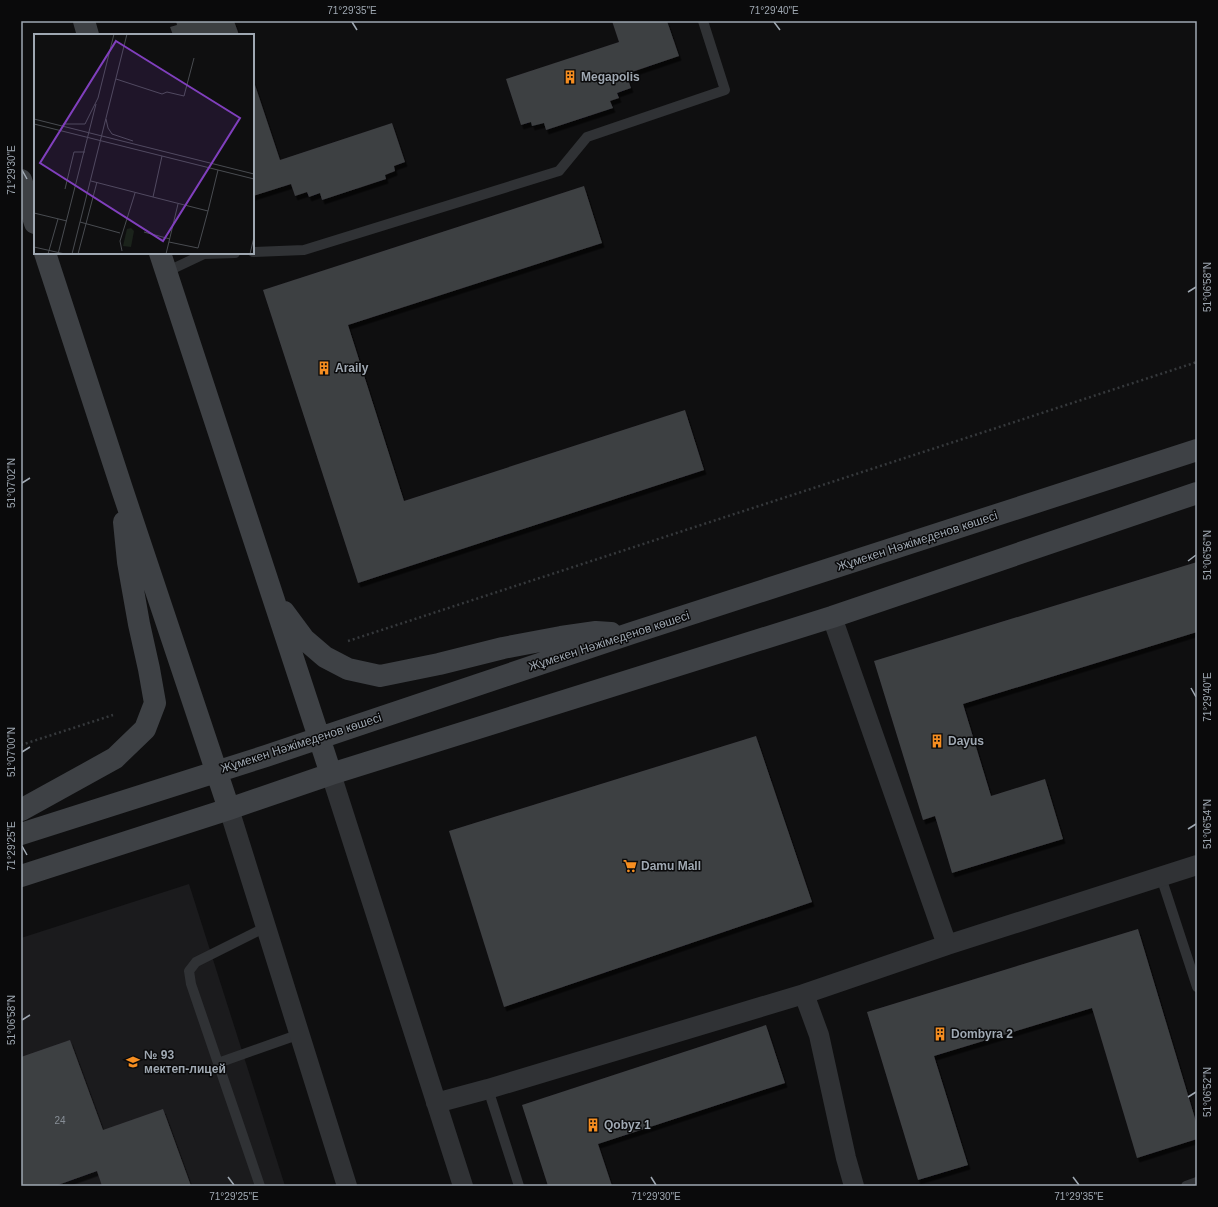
<svg xmlns="http://www.w3.org/2000/svg" width="1218" height="1207" font-family="Helvetica,sans-serif">
	<style>
		.built { fill: #1b1b1d }
		.building { fill: #3e3f43; filter: url(#shadow) }
		.lines { fill: none; stroke-linecap: round; stroke-linejoin: round }
		.path { stroke: #36393c; stroke-width: 2.5; stroke-dasharray: 2 3; stroke-linecap: butt }
		.lane { stroke: #303235; stroke-width: 10 }
		.street { stroke: #303235; stroke-width: 20 }
		.secondary { stroke: #3e4145; stroke-width: 22 }
		.ticks { fill: none; stroke: #9fa8b2; stroke-width: 1.5 }
		.labels { text-anchor: middle; dominant-baseline: central; stroke-width: 3; stroke-linejoin: round; paint-order: stroke }
		.number-label { font-size: 10px; fill: #878e96 }
		.poi-label { font-size: 12px; font-weight: bold; fill: #9fa8b2; stroke: #0a0a0b; text-anchor: start }
		.street-label { font-size: 12px; fill: #9fa8b2; stroke: #0a0a0b }
		.inset-road { fill: none; stroke: #494c51; stroke-width: 1 }
		.view { fill: #803fbd; fill-opacity: 0.15; stroke: #803fbd; stroke-width: 2 }
		.inset-edge { fill: none; stroke: #9fa8b2; stroke-width: 2 }
		.neatline { fill: none; stroke: #9fa8b2; stroke-width: 1.5 }
		.ticks-label { font-size: 10px; text-anchor: middle; fill: #9fa8b2 }
	</style>
	<defs>
		<filter id="shadow"><feDropShadow dx="2.5" dy="4.5" stdDeviation="0" flood-color="#0009"/></filter>
	</defs>
	<rect width="100%" height="100%" fill="#0f0f10"/>
	<path class="built" d="M189,884L285,1186H21V938Z"/>
	<path class="building" d="M176,21H234L239,35H173L170,27L177,25Z
		M612,21H667L679,56L626,74L631,88L617,93L619,98L610,101L613,108L546,130L544,123L532,126L531,122L521,125L506,79L619,42Z
		M253,79L280,160L392,123L405,162L394,166L395,171L385,175L386,179L322,200L320,193L309,197L307,192L295,196L291,184L253,196Z
		M584,186L602,243L348,325L404,501L685,410L704,470L358,583L263,290Z
		M1197,562V632L963,704L991,796L1045,779L1063,839L952,873L935,816L923,820L874,661Z
		M756,736L812,902L504,1007L449,831Z
		M1138,929L1197,1125V1139L1137,1158L1092,1008L934,1056L968,1165L918,1180L867,1012Z
		M766,1025L785,1083L598,1144L612,1186H548L522,1105Z
		M70,1040L103,1130L163,1109L191,1186H102L97,1171L55,1186H21V1057Z"/>
	<g class="lines">
		<path class="path" d="M348,641L1197,362
			M21,745L113,715"/>
		<path class="lane" d="M253,252L304,250L559,171L587,137L725,90L703,21
			M166,272L204,254L235,253
			M1161,877L1197,987
			M218,1063L300,1034
			M488,1089L519,1186
			M260,1186L191,984L189,971L196,962L266,927
			M1186,1186L1197,1182"/>
		<path class="street" d="M331,774L463,1186
			M229,809L347,1186
			M947,945L1197,865
			M804,994L819,1035L846,1158L854,1186
			M436,1103L488,1089L804,994L947,945L832,617"/>
		<path class="secondary" d="M84,21L88,35
			M21,180L35,223
			M45,253L122,489L229,809
			M160,253L331,774
			M284,612L304,639L325,657L348,669L380,676L439,664L503,648L561,637L596,632L611,633
			M21,810L115,758L145,729L155,703L149,669L139,624L128,562L124,522
			M21,834L266,756L632,633L1197,450
			M21,876L229,809L331,774L832,617L1197,493"/>
	</g>
	<path class="ticks" d="M352,22L357,30M774,22L780,30M22,170L27,179M1188,292L1196,287M22,483L30,478M1188,561L1196,555M1191,688L1196,697M22,752L30,747M1188,829L1196,824M22,846L27,855M22,1020L30,1015M1188,1097L1196,1092M228,1177L234,1185M651,1177L656,1185M1073,1177L1079,1185"/>
	<defs>
		<g id="building-bare" transform="scale(1.08)"><path d="M-4-6H4V6H1V3H-1V6H-4ZM-2.5-4.3h1.7v1.8h-1.7ZM.8-4.3h1.7v1.8H.8ZM-2.5-1h1.7V.8h-1.7ZM.8-1h1.7V.8H.8Z" fill="#f68e21" stroke="#0a0a0b" stroke-width="2.5" paint-order="stroke"/></g>
		<g id="supermarket-bare" transform="scale(1.08)"><path d="M-6-5.5h2.5l.6 2H6L4.5 2H-2.5L-4.4-4H-6ZM-1.5 3.2a1.3 1.3 0 1 0 .1 0ZM3 3.2a1.3 1.3 0 1 0 .1 0Z" fill="#f68e21" stroke="#0a0a0b" stroke-width="2.5" paint-order="stroke"/></g>
		<g id="school-bare" transform="scale(1.08)"><path d="M0-5L7-2L0 1L-7-2ZM-4 1L0 2.5L4 1V4Q0 6-4 4Z" fill="#f68e21" stroke="#0a0a0b" stroke-width="2.5" paint-order="stroke"/></g>
	</defs>
	<g fill-rule="evenodd">
		<use href="#building-bare" x="570" y="77"/>
		<use href="#building-bare" x="324" y="368"/>
		<use href="#building-bare" x="937" y="741"/>
		<use href="#supermarket-bare" x="630" y="866"/>
		<use href="#building-bare" x="940" y="1034"/>
		<use href="#school-bare" x="133" y="1062"/>
		<use href="#building-bare" x="593" y="1125"/>
	</g>
	<g class="labels">
		<g class="number-label">
			<text x="60" y="1120">24</text>
		</g>
		<g class="poi-label">
			<text x="581" y="77">Megapolis</text>
			<text x="335" y="368">Araily</text>
			<text x="948" y="741">Dayus</text>
			<text x="641" y="866">Damu Mall</text>
			<text x="951" y="1034">Dombyra 2</text>
			<text x="144" y="1055">№ 93<tspan x="144" dy="14">мектеп-лицей</tspan></text>
			<text x="604" y="1125">Qobyz 1</text>
		</g>
		<g class="street-label">
			<text transform="translate(917 541) rotate(-18)">Жұмекен Нәжімеденов көшесі</text>
			<text transform="translate(609 641) rotate(-18)">Жұмекен Нәжімеденов көшесі</text>
			<text transform="translate(301 743) rotate(-18)">Жұмекен Нәжімеденов көшесі</text>
		</g>
	</g>
	<g transform="translate(34 34)">
		<rect width="220" height="220" fill="#0f0f10"/>
		<path d="M97,194L100,197L97,213L89,212L93,195Z" fill="#1b231b"/>
		<path class="inset-road" d="M82,45L128,60L133,58L150,62L160,24M64,64L80,0M0,85L220,140M72,85L74,94L78,100L99,107M0,90L220,145M29,90H51L64,64M57,147L119,163L128,122M31,155L40,118H51M119,163L174,177L184,136M0,179L33,187M46,188L86,199M110,198L136,205M135,208L164,214L174,177M0,213L31,220M88,217L86,207L101,159M14,220L24,185M24,220L62,70M38,220L93,0H86M44,220L63,148M132,220L144,170M216,220L220,203"/>
		<path class="view" d="M82,7L206,84L129,207L6,129Z"/>
		<rect width="220" height="220" class="inset-edge"/>
	</g>
	<rect width="1218" height="1207" fill="none" stroke="#0a0a0b" stroke-width="44"/>
	<rect x="22" y="22" width="1174" height="1163" class="neatline"/>
	<g class="ticks-label">
		<text x="352" y="14">71°29'35"E</text>
		<text x="774" y="14">71°29'40"E</text>
		<text transform="translate(11 170) rotate(-90)" y="4">71°29'30"E</text>
		<text transform="translate(1207 287) rotate(-90)" y="4">51°06'58"N</text>
		<text transform="translate(11 483) rotate(-90)" y="4">51°07'02"N</text>
		<text transform="translate(1207 555) rotate(-90)" y="4">51°06'56"N</text>
		<text transform="translate(1207 697) rotate(-90)" y="4">71°29'40"E</text>
		<text transform="translate(11 752) rotate(-90)" y="4">51°07'00"N</text>
		<text transform="translate(1207 824) rotate(-90)" y="4">51°06'54"N</text>
		<text transform="translate(11 846) rotate(-90)" y="4">71°29'25"E</text>
		<text transform="translate(11 1020) rotate(-90)" y="4">51°06'58"N</text>
		<text transform="translate(1207 1092) rotate(-90)" y="4">51°06'52"N</text>
		<text x="234" y="1200">71°29'25"E</text>
		<text x="656" y="1200">71°29'30"E</text>
		<text x="1079" y="1200">71°29'35"E</text>
	</g>
</svg>
